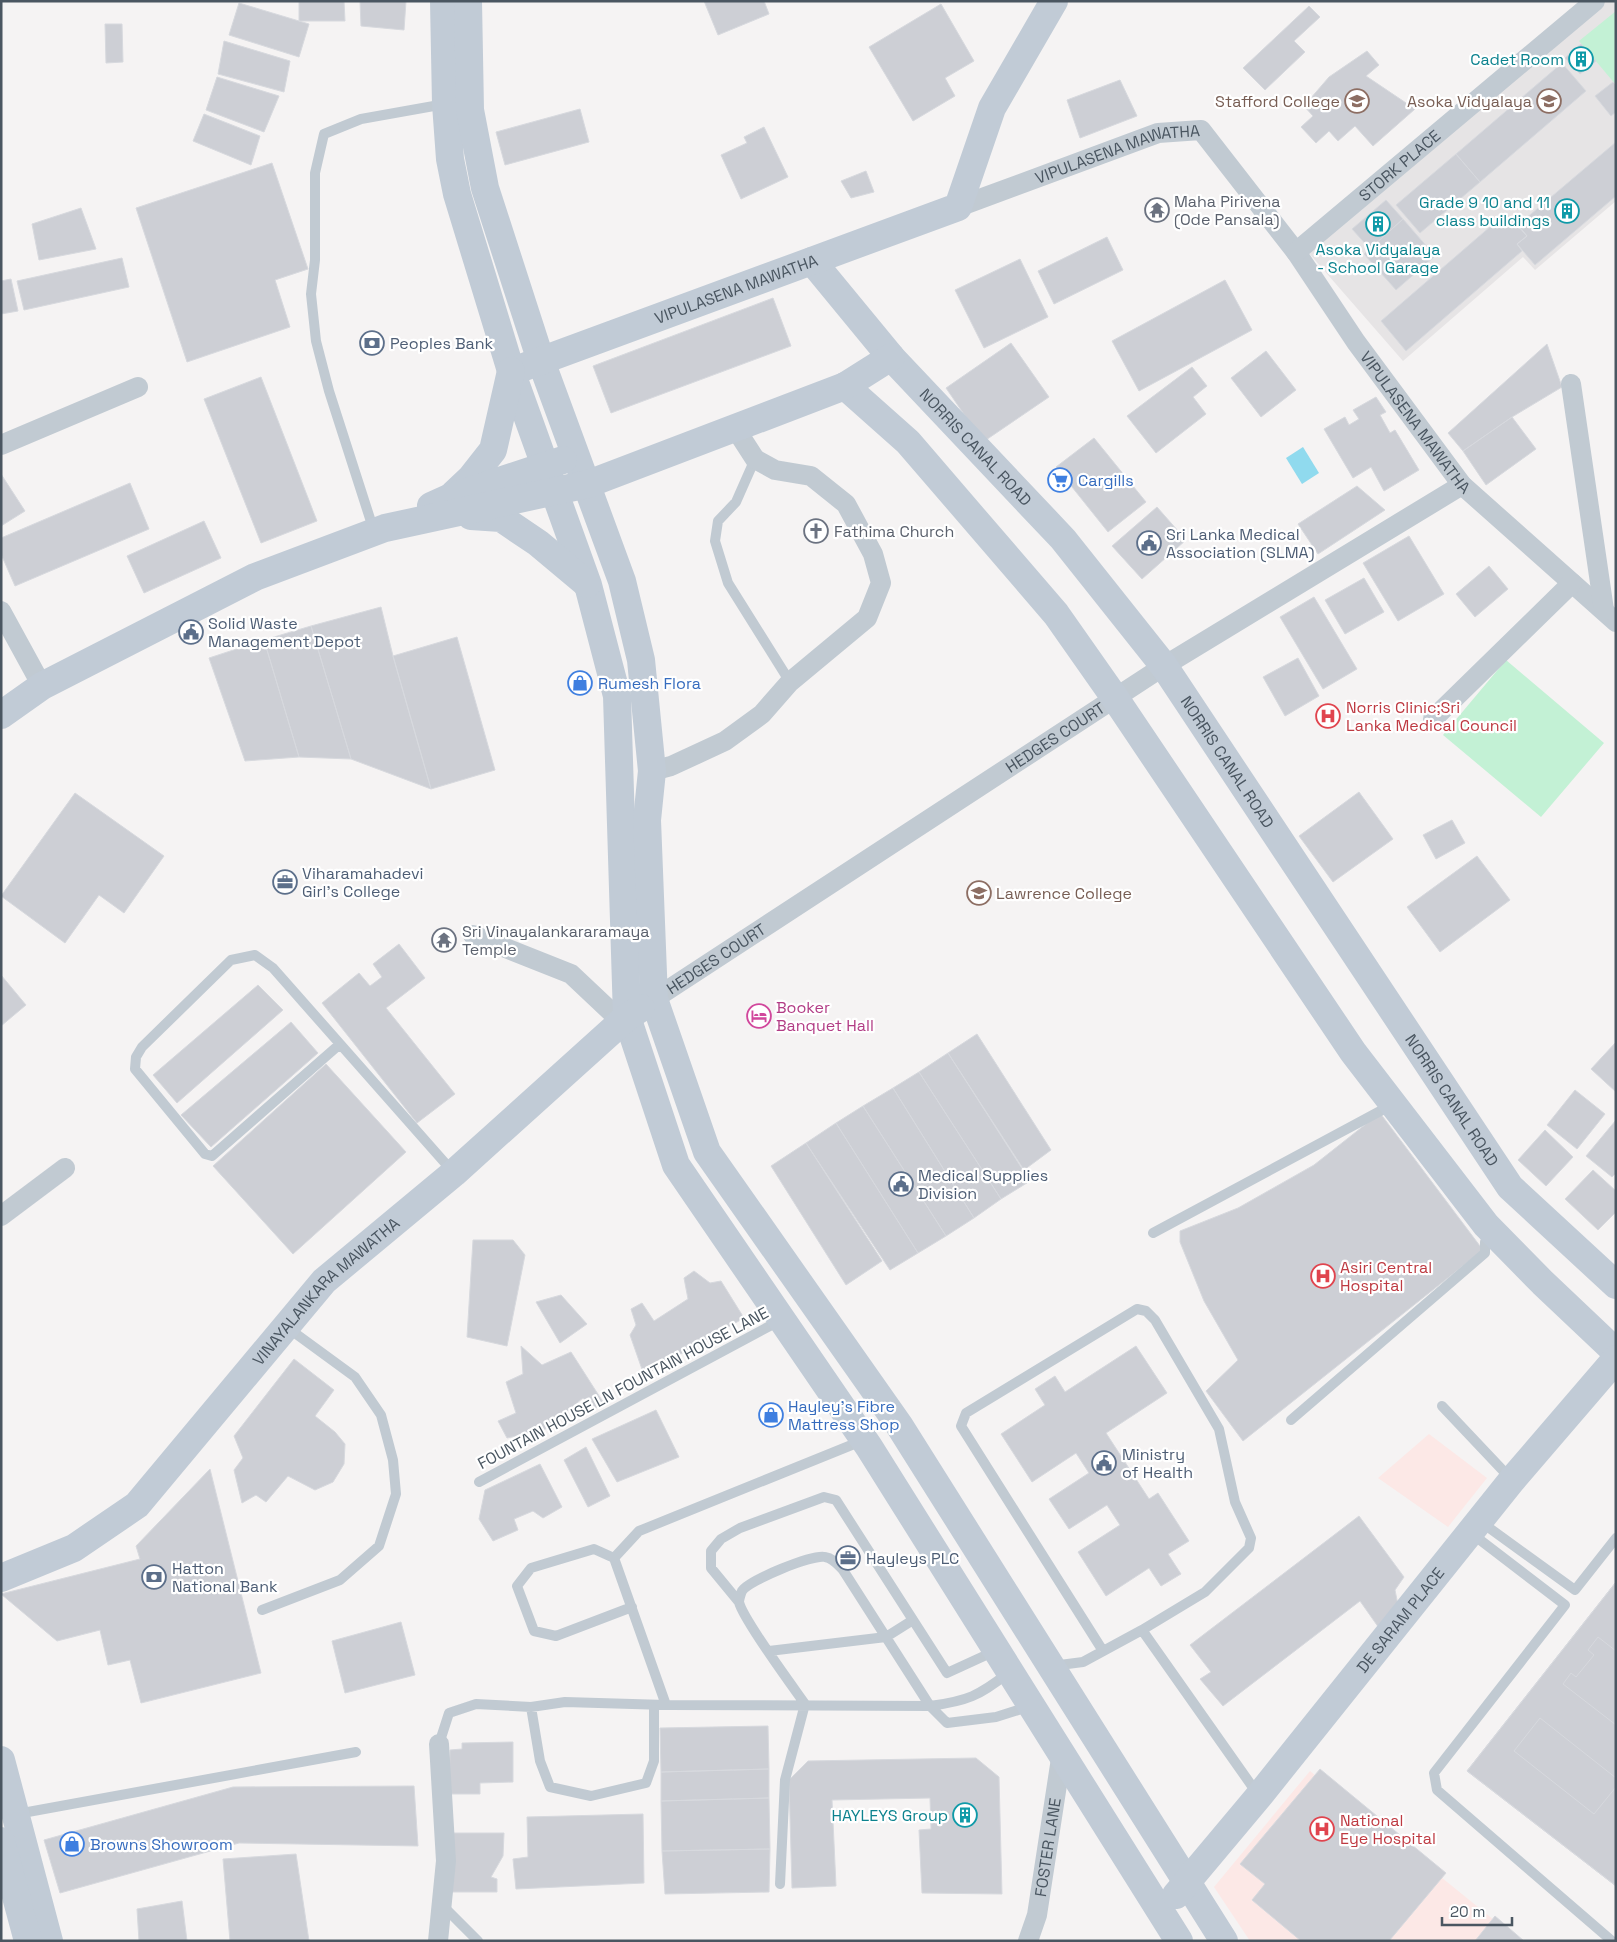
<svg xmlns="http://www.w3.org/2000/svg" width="1617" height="1942" font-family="'Space Grotesk',sans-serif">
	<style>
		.education { fill: #e6e4e5 }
		.medical { fill: #fce8e6 }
		.green { fill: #c3f1d5 }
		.water { fill: #90daee }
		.building { fill: #cdcfd5; stroke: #d7d9de }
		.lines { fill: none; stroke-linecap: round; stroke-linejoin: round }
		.lane { stroke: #c1cad2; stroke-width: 10 }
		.street { stroke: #c1cad2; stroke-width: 20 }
		.secondary { stroke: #c1cbd6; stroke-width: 28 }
		.labels { text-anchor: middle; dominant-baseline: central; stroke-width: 4.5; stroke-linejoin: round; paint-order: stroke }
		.culture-label { font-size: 16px; fill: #0d838f; stroke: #fff; text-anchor: end }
		.education-label { font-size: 16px; fill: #785e54; stroke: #fff; text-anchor: end }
		.street-label { font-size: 16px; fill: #4a5661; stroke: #fff }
		.worship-label { font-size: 16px; fill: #5b616d; stroke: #fff; text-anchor: start }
		.service-label { font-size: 16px; fill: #4e5e75; stroke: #fff; text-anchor: start }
		.shop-label { font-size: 16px; fill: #366cbe; stroke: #fff; text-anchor: start }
		.health-label { font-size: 16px; fill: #be3a42; stroke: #fff; text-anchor: start }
		.hotel-label { font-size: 16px; fill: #b23c85; stroke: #fff; text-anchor: start }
	</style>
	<rect width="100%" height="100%" fill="#f5f3f3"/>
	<path class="education" d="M1597,1H1616V201L1535,270L1523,257L1403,361L1308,252Z"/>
	<path class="medical" d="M1429,1434L1487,1478L1448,1527L1378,1478Z
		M1310,1771L1520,1941H1250L1214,1887Z"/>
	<path class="green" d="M1616,11V85L1579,41Z
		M1506,660L1604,743L1541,817L1443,735Z"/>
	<path class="water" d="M1303,447L1319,473L1302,484L1286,458Z"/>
	<path class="building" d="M299,1H344L345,21H299Z
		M360,1H406L404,30L361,26Z
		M704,1H764L769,14L718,35Z
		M239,3L309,24L299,57L229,35Z
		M941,4L974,61L945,78L955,96L913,121L869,47Z
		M1309,6L1320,17L1294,41L1305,52L1265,90L1243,68Z
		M105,24H122L123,62L106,63Z
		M224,41L290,61L284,92L218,74Z
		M1581,44L1596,61L1580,74L1565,58Z
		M1367,51L1379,65L1366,76L1415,109L1373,146L1355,126L1338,141L1329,131L1316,143L1301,127L1313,116L1304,106L1329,77Z
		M1562,63L1586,91L1480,182L1456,154Z
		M217,77L279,96L264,132L206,110Z
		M1120,80L1137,116L1080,138L1067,100Z
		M1613,82L1616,85V112L1611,116L1595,96Z
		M580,109L589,142L505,165L496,132Z
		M204,114L260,136L251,165L193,141Z
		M764,127L788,177L741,199L721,155L747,143L744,137Z
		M1616,142V196L1535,265L1517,244L1527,236L1518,225Z
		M1456,154L1480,182L1420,233L1396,205Z
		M272,163L308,269L275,280L290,327L187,362L136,208Z
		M866,171L874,192L851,198L841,181Z
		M1386,200L1403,219L1370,249L1352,229Z
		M81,208L96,249L39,260L32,224Z
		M1506,213L1527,236L1517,244L1522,251L1406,351L1381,321Z
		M1403,219L1435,256L1396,290L1364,254Z
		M1107,237L1123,270L1054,304L1038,271Z
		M122,258L129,287L24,310L17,281Z
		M1020,259L1048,317L984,348L955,290Z
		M11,279L18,311L1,314V281Z
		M1225,280L1252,330L1139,391L1112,341Z
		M773,298L791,346L611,413L593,366Z
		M1011,343L1049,397L983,442L946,388Z
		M1547,344L1562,387L1512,417L1463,451L1448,433Z
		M1266,351L1296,390L1261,417L1231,378Z
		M1192,367L1207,386L1193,397L1206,414L1156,453L1127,416Z
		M261,377L317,521L261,543L204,399Z
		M1376,397L1386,412L1380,415L1390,433L1395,430L1419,470L1384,491L1371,467L1353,478L1324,429L1345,417L1349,425L1359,419L1353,410Z
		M1512,417L1536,449L1486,485L1463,451Z
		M1094,438L1146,502L1108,532L1056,467Z
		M1,474L25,511L1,526Z
		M130,483L149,529L15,586L1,554V538Z
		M1357,486L1385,510L1318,554L1298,524Z
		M1157,507L1186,540L1142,579L1112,546Z
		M204,521L221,558L144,593L127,556Z
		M1409,536L1444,594L1398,621L1363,563Z
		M1489,566L1508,589L1475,617L1456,594Z
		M1364,578L1384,612L1345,634L1325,600Z
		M1314,597L1357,669L1323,689L1280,617Z
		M381,607L393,656L431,789L351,759L311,626Z
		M311,626L351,759L299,757L264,640Z
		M457,637L495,770L431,789L393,656Z
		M264,640L299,757L245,761L209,658Z
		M1298,658L1319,696L1285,716L1263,677Z
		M1359,792L1393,839L1333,882L1299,836Z
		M75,793L164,856L124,913L99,895L65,943L1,896Z
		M1452,820L1465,843L1436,859L1423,835Z
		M1477,856L1510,900L1440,952L1407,907Z
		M399,944L425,978L386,1008L455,1094L417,1123L322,1003L359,973L370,986L382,977L373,964Z
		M1,975L26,1005L1,1026Z
		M258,985L283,1010L177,1103L153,1075Z
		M291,1022L318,1053L211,1147L181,1115Z
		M977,1034L1051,1150L1024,1170L948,1053Z
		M1616,1042V1092L1591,1069Z
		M948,1053L1030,1181L1001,1199L919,1072Z
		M326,1064L406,1152L293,1254L213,1166Z
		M919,1072L1001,1199L974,1218L893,1088Z
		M893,1088L974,1218L946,1236L863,1106Z
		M1575,1090L1605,1114L1577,1149L1547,1125Z
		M863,1106L946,1236L918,1253L836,1123Z
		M1380,1113L1483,1250L1243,1441L1206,1391L1238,1360L1204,1301L1180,1242V1231L1238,1208L1314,1165Z
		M1616,1120V1173L1612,1177L1586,1156Z
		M836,1123L918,1253L890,1270L806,1143Z
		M1545,1130L1573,1157L1546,1186L1518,1160Z
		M806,1143L882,1261L846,1285L771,1166Z
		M1593,1170L1616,1191V1212L1598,1230L1565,1199Z
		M473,1240H513L525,1255L507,1346L467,1337Z
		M694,1271L710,1283L721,1281L744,1318L644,1375L630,1335L636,1325L631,1309L642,1303L654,1321L688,1299L684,1278Z
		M561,1295L587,1324L560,1343L536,1302Z
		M521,1346L542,1365L571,1352L603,1402L595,1409L583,1398L543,1431L507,1438L498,1421L516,1413L506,1382L523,1374Z
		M1136,1346L1167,1393L1106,1433L1149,1499L1158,1493L1189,1541L1168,1554L1181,1574L1161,1586L1149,1568L1106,1596L1078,1552L1120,1525L1107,1505L1069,1529L1049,1499L1089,1473L1076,1453L1032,1482L1001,1434L1045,1405L1035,1389L1055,1376L1065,1392Z
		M294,1359L334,1390L315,1416L335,1432L345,1444L344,1464L333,1482L315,1490L288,1476L266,1502L256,1495L242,1503L234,1470L243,1458L234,1436Z
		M656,1410L679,1457L617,1482L592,1439Z
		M586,1447L610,1496L588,1507L564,1460Z
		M540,1464L562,1507L543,1518L533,1511L514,1519L518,1530L493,1541L479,1519L485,1490Z
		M210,1469L261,1673L141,1703L130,1660L108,1665L100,1630L57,1641L1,1594L140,1559L136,1546Z
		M1359,1516L1404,1577L1395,1590L1399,1610L1379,1628L1360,1601L1223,1706L1200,1679L1211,1672L1190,1645Z
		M1616,1582V1886L1467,1771Z
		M1616,1582V1651L1598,1637L1588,1650L1594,1655L1576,1677L1571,1673L1563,1684L1616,1725V1778L1540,1718L1514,1751L1594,1814L1616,1787V1886L1467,1771Z
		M401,1622L415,1675L345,1693L332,1641Z
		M768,1726L769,1769L661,1772L660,1728Z
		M513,1742V1782L480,1783V1794H449L450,1750L462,1749V1743Z
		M976,1758L999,1777L1002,1894L922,1893L919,1830L931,1829L930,1798L832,1800L836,1886L792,1888L789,1780L808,1761Z
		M769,1769V1798L661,1801V1772Z
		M1320,1769L1446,1873L1389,1941H1301L1252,1900L1265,1884L1240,1864Z
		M414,1786L418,1846L239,1843L60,1893L44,1840L233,1787Z
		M769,1798L770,1849L662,1851L661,1801Z
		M643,1814L644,1883L516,1889L513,1859L528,1857L527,1817Z
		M452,1833H504L503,1856L491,1877L497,1879V1892H452Z
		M770,1849L769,1892L665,1894L662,1851Z
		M296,1854L309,1941H230L223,1859Z
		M182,1901L187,1941H139L137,1909Z
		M1495,1916L1524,1941H1475Z"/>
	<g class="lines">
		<path class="lane" d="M755,459L736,502L718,521L715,541L728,583L790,682
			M374,531L329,391L316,341L311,294L315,260V173L324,134L361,119L445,104
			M340,1044L212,1156L205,1154L135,1069L136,1057L142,1047L231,960L255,955L273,968L453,1172
			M1153,1233L1384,1109
			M1442,1406L1511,1479
			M1291,1420L1485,1253V1242
			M479,1482L781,1320
			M1481,1522L1575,1590L1616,1538
			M1471,1533L1565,1605L1434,1773L1437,1790L1612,1941
			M614,1558L639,1531L864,1440
			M739,1602L711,1568V1551L721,1539L740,1528L824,1497L836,1500L947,1673L995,1651
			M632,1607L556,1636L534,1631L517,1586L531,1568L594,1549L614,1558L666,1705
			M262,1610L340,1580L379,1546L396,1494L393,1460L381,1415L355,1377L288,1328
			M769,1651L886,1637L913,1620
			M1103,1651L961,1426L966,1413L1137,1309L1146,1311L1155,1320L1219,1429L1235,1502L1251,1538L1249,1548L1205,1592L1142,1630
			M1052,1666L1083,1662L1142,1630L1259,1796
			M531,1707L540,1761L550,1787L591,1796L646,1783L654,1761V1705
			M439,1744L449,1713L476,1704L531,1707L565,1702L666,1705L930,1706C967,1701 979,1696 1008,1673
			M17,1814L356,1752
			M780,1884L785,1780L805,1704C793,1687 742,1618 739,1602C739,1600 741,1593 742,1591C749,1580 813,1554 825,1557C833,1558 838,1565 843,1570L930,1706L947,1723L996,1717L1031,1706
			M441,1904L478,1941"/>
		<g class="street">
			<path id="s1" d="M958,207L1158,133L1201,130L1296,252L1356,342L1462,485L1616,622"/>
			<path id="s2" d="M1296,252L1595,1"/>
			<path d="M1571,384L1604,610"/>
			<path d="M1,445L138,387"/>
			<path d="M1,611L42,686"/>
			<path d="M1433,719L1572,583"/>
			<path d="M652,771L671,766L725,741L762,714L790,682L867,618L881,583L873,554L846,504L811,476L775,470L755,459L735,428"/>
			<path d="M473,935L571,974L623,1023"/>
			<path id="s3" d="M654,999L1164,666L1462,485"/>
			<path d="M1,1216L65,1168"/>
			<path d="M438,1941L446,1861L439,1744"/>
			<path id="s4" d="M1028,1941L1037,1915L1062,1752"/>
		</g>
		<g class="secondary">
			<path d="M444,1L446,104L450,159L457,194L511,371L588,585L617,696L627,1017L676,1165L869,1447L1179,1941"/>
			<path d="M468,1L470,110L485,188L541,361L622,581L641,660L652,771L647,820L654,999L707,1152L899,1425L1224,1941"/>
			<path id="s5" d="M812,261L891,357L1063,539L1164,666L1510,1187L1616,1285"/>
			<path id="s6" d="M524,367L958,207L992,108L1054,1"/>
			<path d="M845,386L908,442L1056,614L1115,698L1353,1052L1486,1225L1543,1283L1616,1352"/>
			<path d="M454,494L471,478L493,450L511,371"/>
			<path d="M431,506L451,497L563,460"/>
			<path d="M471,516L501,518L538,543L587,584"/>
			<path d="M1,715L42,686L255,577L385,528L588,484L845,386L891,357"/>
			<path id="s7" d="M1,1578L74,1548L137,1505L324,1281L454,1173L627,1017L641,1008"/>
			<path d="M1,1760L49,1941"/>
			<path d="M1,1841L28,1941"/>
			<path id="s8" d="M1176,1895L1259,1796L1512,1480L1616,1359"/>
		</g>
	</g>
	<defs>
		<g id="building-ring" transform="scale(1.25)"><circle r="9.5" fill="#fff" stroke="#0f9aa8" stroke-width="1.5"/><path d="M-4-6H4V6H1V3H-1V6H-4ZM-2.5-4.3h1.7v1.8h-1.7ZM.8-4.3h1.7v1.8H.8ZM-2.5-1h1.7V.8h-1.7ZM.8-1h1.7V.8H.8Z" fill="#0f9aa8"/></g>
		<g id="school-ring" transform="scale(1.25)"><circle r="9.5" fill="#fff" stroke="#8d6e63" stroke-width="1.5"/><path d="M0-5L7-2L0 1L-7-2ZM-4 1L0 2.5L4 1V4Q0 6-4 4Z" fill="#8d6e63"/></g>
		<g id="temple-ring" transform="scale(1.25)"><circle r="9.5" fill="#fff" stroke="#6b7280" stroke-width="1.5"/><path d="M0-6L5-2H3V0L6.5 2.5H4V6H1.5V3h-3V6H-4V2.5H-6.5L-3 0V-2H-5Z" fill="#6b7280"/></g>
		<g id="bank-ring" transform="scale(1.25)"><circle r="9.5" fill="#fff" stroke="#5c6f8a" stroke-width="1.5"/><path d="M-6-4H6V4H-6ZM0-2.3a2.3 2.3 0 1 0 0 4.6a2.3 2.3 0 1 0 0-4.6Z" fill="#5c6f8a"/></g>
		<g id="supermarket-ring" transform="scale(1.25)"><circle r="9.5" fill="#fff" stroke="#3f7fe0" stroke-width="1.5"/><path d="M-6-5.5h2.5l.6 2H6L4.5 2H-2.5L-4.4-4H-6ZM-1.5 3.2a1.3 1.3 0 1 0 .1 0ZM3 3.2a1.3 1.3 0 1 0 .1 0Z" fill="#3f7fe0"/></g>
		<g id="church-ring" transform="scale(1.25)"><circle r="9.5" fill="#fff" stroke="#6b7280" stroke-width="1.5"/><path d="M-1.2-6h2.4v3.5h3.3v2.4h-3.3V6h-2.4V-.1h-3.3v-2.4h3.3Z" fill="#6b7280"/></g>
		<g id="civic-ring" transform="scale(1.25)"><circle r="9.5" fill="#fff" stroke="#5c6f8a" stroke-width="1.5"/><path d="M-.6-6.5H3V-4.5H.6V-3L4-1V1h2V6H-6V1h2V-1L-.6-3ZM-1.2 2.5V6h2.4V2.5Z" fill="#5c6f8a"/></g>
		<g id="shop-ring" transform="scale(1.25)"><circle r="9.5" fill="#fff" stroke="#3f7fe0" stroke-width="1.5"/><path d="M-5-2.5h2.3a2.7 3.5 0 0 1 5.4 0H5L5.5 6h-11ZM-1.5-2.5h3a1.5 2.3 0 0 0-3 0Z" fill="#3f7fe0"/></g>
		<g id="hospital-ring" transform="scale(1.25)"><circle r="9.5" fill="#fff" stroke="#e0444e" stroke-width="1.5"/><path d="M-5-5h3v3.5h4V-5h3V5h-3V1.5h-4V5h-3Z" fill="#e0444e"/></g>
		<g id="office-ring" transform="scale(1.25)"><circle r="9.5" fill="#fff" stroke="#5c6f8a" stroke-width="1.5"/><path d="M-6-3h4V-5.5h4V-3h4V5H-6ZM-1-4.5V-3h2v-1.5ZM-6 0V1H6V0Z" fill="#5c6f8a"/></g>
		<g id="hotel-ring" transform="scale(1.25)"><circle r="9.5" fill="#fff" stroke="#d1479c" stroke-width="1.5"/><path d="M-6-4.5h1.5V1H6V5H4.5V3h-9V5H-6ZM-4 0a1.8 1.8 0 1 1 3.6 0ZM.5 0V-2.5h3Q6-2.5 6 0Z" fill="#d1479c"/></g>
	</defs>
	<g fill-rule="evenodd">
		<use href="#building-ring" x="1581" y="59"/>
		<use href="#school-ring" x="1357" y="101"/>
		<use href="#school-ring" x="1549" y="101"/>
		<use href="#temple-ring" x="1157" y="210"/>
		<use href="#building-ring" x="1567" y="211"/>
		<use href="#building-ring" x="1378" y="224"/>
		<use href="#bank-ring" x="372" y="343"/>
		<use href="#supermarket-ring" x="1060" y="480"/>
		<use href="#church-ring" x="816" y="531"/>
		<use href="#civic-ring" x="1149" y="543"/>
		<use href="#civic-ring" x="191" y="632"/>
		<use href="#shop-ring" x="580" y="683"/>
		<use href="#hospital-ring" x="1328" y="716"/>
		<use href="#office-ring" x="285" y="882"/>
		<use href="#school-ring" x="979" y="893"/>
		<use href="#temple-ring" x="444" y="940"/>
		<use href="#hotel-ring" x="759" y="1016"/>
		<use href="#civic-ring" x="901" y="1184"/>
		<use href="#hospital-ring" x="1323" y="1276"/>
		<use href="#shop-ring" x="771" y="1415"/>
		<use href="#civic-ring" x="1104" y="1463"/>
		<use href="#office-ring" x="848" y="1558"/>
		<use href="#bank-ring" x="154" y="1577"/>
		<use href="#building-ring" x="965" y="1815"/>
		<use href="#hospital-ring" x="1322" y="1829"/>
		<use href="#shop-ring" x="72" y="1844"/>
	</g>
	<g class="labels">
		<g class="culture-label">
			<text x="1564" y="59">Cadet Room</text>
			<text x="1550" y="202">Grade 9 10 and 11<tspan x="1550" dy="18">class buildings</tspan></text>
			<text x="1378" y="249" text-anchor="middle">Asoka Vidyalaya<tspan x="1378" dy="18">- School Garage</tspan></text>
			<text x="948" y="1815">HAYLEYS Group</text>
		</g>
		<g class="education-label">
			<text x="1340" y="101">Stafford College</text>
			<text x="1532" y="101">Asoka Vidyalaya</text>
			<text x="996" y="893" text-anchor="start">Lawrence College</text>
		</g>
		<g class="street-label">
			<text stroke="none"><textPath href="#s1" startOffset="169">VIPULASENA MAWATHA</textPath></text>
			<text stroke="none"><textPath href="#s2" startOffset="135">STORK PLACE</textPath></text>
			<text stroke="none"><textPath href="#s6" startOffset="226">VIPULASENA MAWATHA</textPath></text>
			<text stroke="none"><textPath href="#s1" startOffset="619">VIPULASENA MAWATHA</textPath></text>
			<text stroke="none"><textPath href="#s5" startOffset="248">NORRIS CANAL ROAD</textPath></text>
			<text stroke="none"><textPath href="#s3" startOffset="479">HEDGES COURT</textPath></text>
			<text stroke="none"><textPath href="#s5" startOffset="652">NORRIS CANAL ROAD</textPath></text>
			<text stroke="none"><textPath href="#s3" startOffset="74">HEDGES COURT</textPath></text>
			<text stroke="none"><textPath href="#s5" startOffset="1058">NORRIS CANAL ROAD</textPath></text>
			<text stroke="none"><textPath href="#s7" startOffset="441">VINAYALANKARA MAWATHA</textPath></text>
			<text transform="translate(623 1388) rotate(-28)">FOUNTAIN HOUSE LN FOUNTAIN HOUSE LANE</text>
			<text stroke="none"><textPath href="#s8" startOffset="355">DE SARAM PLACE</textPath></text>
			<text stroke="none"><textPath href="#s4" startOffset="96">FOSTER LANE</textPath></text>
		</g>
		<g class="worship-label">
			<text x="1174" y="201">Maha Pirivena<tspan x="1174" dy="18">(Ode Pansala)</tspan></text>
			<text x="834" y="531">Fathima Church</text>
			<text x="462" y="931">Sri Vinayalankararamaya<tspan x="462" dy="18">Temple</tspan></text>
		</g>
		<g class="service-label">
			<text x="390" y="343">Peoples Bank</text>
			<text x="1166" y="534">Sri Lanka Medical<tspan x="1166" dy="18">Association (SLMA)</tspan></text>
			<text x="208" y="623">Solid Waste<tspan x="208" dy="18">Management Depot</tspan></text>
			<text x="302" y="873">Viharamahadevi<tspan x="302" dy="18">Girl's College</tspan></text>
			<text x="918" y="1175">Medical Supplies<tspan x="918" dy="18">Division</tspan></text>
			<text x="1122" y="1454">Ministry<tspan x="1122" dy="18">of Health</tspan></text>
			<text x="866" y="1558">Hayleys PLC</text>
			<text x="172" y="1568">Hatton<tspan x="172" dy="18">National Bank</tspan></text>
		</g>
		<g class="shop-label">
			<text x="1078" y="480">Cargills</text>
			<text x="598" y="683">Rumesh Flora</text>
			<text x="788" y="1406">Hayley's Fibre<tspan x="788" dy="18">Mattress Shop</tspan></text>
			<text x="90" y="1844">Browns Showroom</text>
		</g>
		<g class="health-label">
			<text x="1346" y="707">Norris Clinic;Sri<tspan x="1346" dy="18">Lanka Medical Council</tspan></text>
			<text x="1340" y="1267">Asiri Central<tspan x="1340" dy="18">Hospital</tspan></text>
			<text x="1340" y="1820">National<tspan x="1340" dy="18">Eye Hospital</tspan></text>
		</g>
		<g class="hotel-label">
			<text x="776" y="1007">Booker<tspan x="776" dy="18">Banquet Hall</tspan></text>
		</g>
	</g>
	<rect width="1617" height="1942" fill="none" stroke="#4a5661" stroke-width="5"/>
	<path d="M1442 1917v8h70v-8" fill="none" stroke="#4a5661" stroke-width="2.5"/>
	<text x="1450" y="1917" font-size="15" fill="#4a5661" stroke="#ffffff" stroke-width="4" paint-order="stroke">20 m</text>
</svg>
